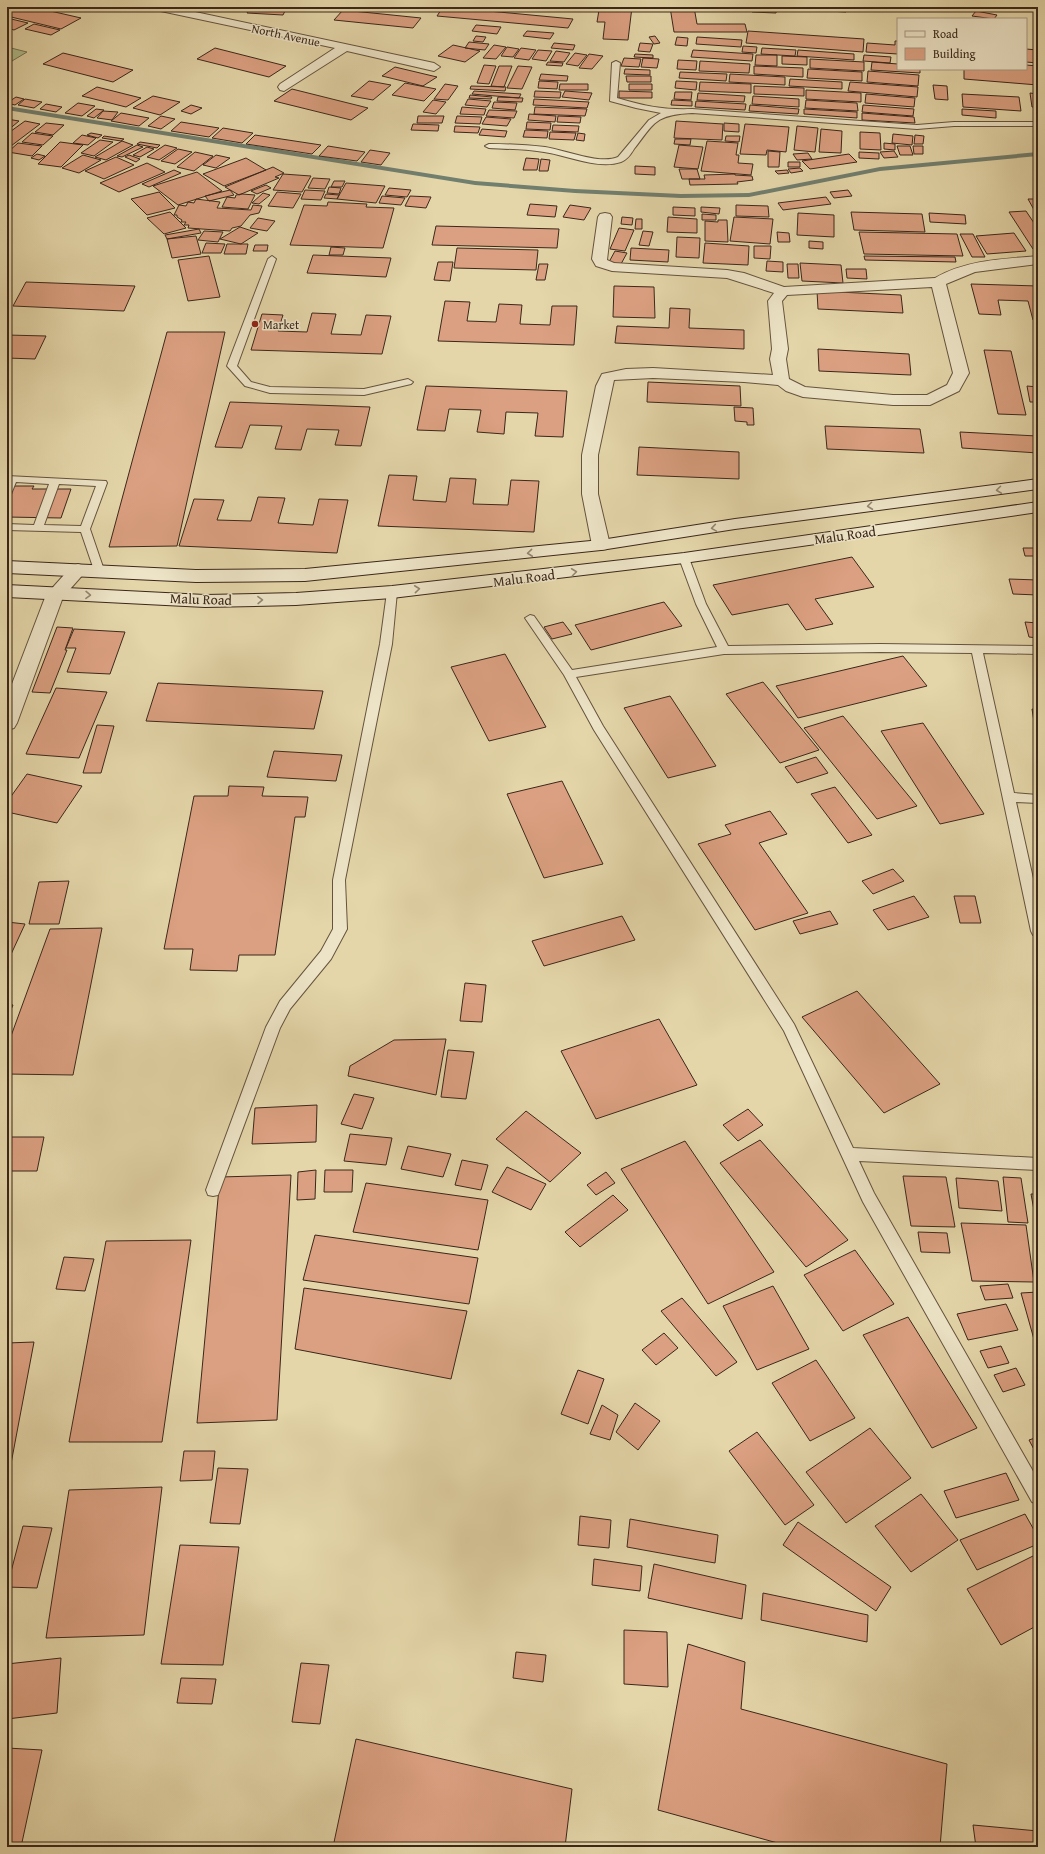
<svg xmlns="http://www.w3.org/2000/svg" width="1045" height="1854" font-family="'Gentium Book Plus',serif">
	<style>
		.green { fill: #afbf8c; stroke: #757354 }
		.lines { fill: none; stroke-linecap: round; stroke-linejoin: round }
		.stream { fill: #717f6f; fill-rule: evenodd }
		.building { fill: #dba081; stroke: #3b271b }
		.lane-casing { stroke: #65533e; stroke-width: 2 }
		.street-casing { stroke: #65533e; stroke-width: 2 }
		.secondary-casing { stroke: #3b271b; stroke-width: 2 }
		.lane { fill: #ede4c7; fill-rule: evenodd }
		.street { fill: #ede4c7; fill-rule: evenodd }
		.secondary { fill: #ede4c7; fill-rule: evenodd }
		.oneway { stroke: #948671 }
		.poi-dot { fill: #8f2418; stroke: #ede4c7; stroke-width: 1.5 }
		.labels { text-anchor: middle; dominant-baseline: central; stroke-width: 3; stroke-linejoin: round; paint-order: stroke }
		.far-street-label { font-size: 12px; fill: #3b271b; stroke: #ede4c7 }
		.far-poi-label { font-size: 12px; fill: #3b271b; stroke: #ede4c7; text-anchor: start }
		.street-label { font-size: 14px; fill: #3b271b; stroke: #ede4c7 }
	</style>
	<rect width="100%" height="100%" fill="#e4d6a9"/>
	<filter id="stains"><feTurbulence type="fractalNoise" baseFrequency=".005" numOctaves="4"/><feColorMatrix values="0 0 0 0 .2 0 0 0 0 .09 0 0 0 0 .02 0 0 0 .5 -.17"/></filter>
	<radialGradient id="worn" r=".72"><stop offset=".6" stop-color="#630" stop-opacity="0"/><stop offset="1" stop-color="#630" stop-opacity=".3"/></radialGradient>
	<path class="green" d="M7,47L27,52L7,64Z"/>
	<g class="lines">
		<path class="stream" d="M7,106L475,181L575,189L681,194L749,193L880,167L1038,152V156L880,171L749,197L681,198L575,193L475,185L7,110Z"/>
	</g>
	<path class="building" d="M7,7H33L81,18L61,29L7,16Z
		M250,7H287L283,15L247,13Z
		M443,7H446L573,19L568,28L437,16Z
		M606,7H632L628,40L603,39L605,22H597L599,10H606Z
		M670,7H694L697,24H745L747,32H674Z
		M753,7H846V12L777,8L776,13L752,12Z
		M343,10L421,18L413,28L334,20Z
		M976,11L997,15L994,19L972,16Z
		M7,18L28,23L14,30L7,28Z
		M34,24L60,30L51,35L25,29Z
		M476,25L501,27L497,34L472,31Z
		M527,31L554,33L550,39L523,36Z
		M748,31L864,39L863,52L746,43Z
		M476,36L486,37L483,42L473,41Z
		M655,36L660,43L654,44L649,37Z
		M677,37L688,38L687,46L675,45Z
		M697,37L742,40L741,47L696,44Z
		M895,41H898V54L866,52L867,43L895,45Z
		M469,42L489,44L485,50L465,48Z
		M554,43L575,45L573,50L551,48Z
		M640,43L653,44L650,52L638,51Z
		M453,45L480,51L465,62L438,56Z
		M494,45L506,47L496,59L483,58Z
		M743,46L757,47L756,53L742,52Z
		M507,47L519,49L513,57L501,56Z
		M215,48L286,66L269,77L197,59Z
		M521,48L536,50L529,60L514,58Z
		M762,48L796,50L795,56L761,54Z
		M1026,49L1038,50V63L1026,62Z
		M538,50L552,51L546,61L532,59Z
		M693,50L753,54L752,61L691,57Z
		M798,50L854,54V60L797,56Z
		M556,51L570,53L564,62L550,61Z
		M63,53L133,70L113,82L43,64Z
		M575,53L587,55L578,66L566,64Z
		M589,54L603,56L592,69L579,68Z
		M635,54L653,55V58L634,57Z
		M756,55H777V66L755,65Z
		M864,55L891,57L890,63L863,61Z
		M782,56L807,57V65L782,64Z
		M624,58L641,59L639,67L621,66Z
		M643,58L659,59L657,68L641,67Z
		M810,59L864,62V71L810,68Z
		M678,60L697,61L696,70L677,69Z
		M700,61L750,64L749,73L699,71Z
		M548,62L563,63L562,66L546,65Z
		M872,62L898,64V69H920V73L871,70Z
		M484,65L496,66L489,84L477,83Z
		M1026,65L1038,66V85L964,79V69H1026Z
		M499,66H512L504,87L491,86Z
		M518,66L532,67L522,89L507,88Z
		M754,66L803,68V77L754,74Z
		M395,67L437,77L423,86L382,76Z
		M625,69L650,70V75L624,74Z
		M808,69L862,72V81L807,78Z
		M868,71L919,75L918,86L867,82Z
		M680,72L727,74L726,81L679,78Z
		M541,74L568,76L567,81L539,80Z
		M730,74L785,77V85L729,82Z
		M626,76H651V82H627Z
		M790,79L842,82V89L789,86Z
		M369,81L391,85L373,100L351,96Z
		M539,81L558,82L557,89L538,88Z
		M676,81L697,82L696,90L675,88Z
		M700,82L751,84V93L699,91Z
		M850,82L918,87L917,97L848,91Z
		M405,83L436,89L424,101L392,95Z
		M445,84L458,86L448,100L434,99Z
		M560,84H588V90H559Z
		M629,84H652V90H629Z
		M933,85L947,86L948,100L935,99Z
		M471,86L506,87L505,91L470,89Z
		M754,86L804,88V96L754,94Z
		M97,87L141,98L126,107L82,96Z
		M292,89L368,108L351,120L274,101Z
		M806,90L861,93V102L806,99Z
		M474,91L521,94L519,98L472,94Z
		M535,91L561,92L560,98L534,97Z
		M565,91L592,93L589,100L562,97Z
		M619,91L652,92V98H619Z
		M675,92H692L691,100L674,99Z
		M698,93L745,96L744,102L697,100Z
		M1030,93L1038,94V107H1032Z
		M866,94L915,98L914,107L865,103Z
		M962,94L1019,97L1021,111L963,107Z
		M470,95L492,97L491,99L469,98Z
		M153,96L180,102L160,115L133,108Z
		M753,96L799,99V107L752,104Z
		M16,97L24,99L15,105L7,103Z
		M498,97L523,98L522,102L497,101Z
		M25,99L42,102L34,108L18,105Z
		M468,99L491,101L487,107L465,105Z
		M534,99L589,102L587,108L533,105Z
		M433,100L446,102L436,114L423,112Z
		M672,100L692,101V106L671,105Z
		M806,100L857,103L858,111L805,108Z
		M696,101L746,104L745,110L695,107Z
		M494,102L517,103L515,110L492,108Z
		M78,103L95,106L82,116L65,113Z
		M46,104L62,107L56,112L40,109Z
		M191,105L202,108L191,114L181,111Z
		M750,105L799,109L798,114L749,111Z
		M863,105L914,109L913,116L862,112Z
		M462,107L486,109L484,115L460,114Z
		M535,107L587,109L585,116L534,114Z
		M96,109L104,110L94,118L87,116Z
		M804,109L857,112V118L804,114Z
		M962,109L996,111V118L962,115Z
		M489,110L517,111L514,118L486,116Z
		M103,111L118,112L112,120L97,118Z
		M121,113L149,118L139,126L111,121Z
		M862,113L914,117L915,123L862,120Z
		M529,114L556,116L555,122L528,120Z
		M161,116L175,119L161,129L148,126Z
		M418,116H444L442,123H417Z
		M457,116L482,117L480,124L455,123Z
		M558,116L581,117L580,123L557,122Z
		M486,117L511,119L507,126L482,124Z
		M7,119L19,121L7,131Z
		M25,121L40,124L11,146H7V134Z
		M676,121L723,124L722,140L674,138Z
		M181,122L219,128L209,137L171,131Z
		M527,122L551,123L550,130L526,129Z
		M46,123L64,125L53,135L35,132Z
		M724,123L739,124V132L724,131Z
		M413,124L439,125L438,131L411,130Z
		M745,124L789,127L786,152L767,150L766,155L740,154Z
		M553,125L579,126L578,132L552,131Z
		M455,126L480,127L478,133L454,132Z
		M797,126L818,128L815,152L794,150Z
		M223,128L253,133L242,143L212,138Z
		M482,129L507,131L505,137L479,135Z
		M821,129L842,131L841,153L819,152Z
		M525,130L548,131L547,138L523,137Z
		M550,132L576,133L574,140L549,139Z
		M860,132L880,133L881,150L860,149Z
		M32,133L53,136L43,145L22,142Z
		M91,133L102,135L98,138L87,135Z
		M578,133L585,134L584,141L576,140Z
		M893,134L913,136L912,145L892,143Z
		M82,135L96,138L88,145L73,143Z
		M255,135L321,145L312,154L246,144Z
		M915,135L924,136L923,144H914Z
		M104,136L124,139L121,141L102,138Z
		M726,136H740L739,142L725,141Z
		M675,139H691L690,145L674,144Z
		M100,140L113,142L94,156L81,153Z
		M122,141L133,145L106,160L95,157Z
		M707,141L738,143L736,155H739L738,163L753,164L751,175L701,171Z
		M60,142L83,145L61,167L38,164Z
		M140,142L160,145L157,148L137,144Z
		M18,143L42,146L32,156L8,152Z
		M884,143L895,144V150L884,149Z
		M137,145L143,147L122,157L117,156Z
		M165,145L177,148L159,160L147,157Z
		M679,145L703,147L698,169L674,167Z
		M328,146L365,152L357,161L319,156Z
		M897,146H910L913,155H900Z
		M913,146H923V154H914Z
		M147,147L154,149L140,157L133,155Z
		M178,149L192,152L175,164L161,161Z
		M370,150L390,153L381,165L361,162Z
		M768,151L780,152L779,167H768Z
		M894,151L898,157L884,158L880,152Z
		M195,152L213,156L194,171L177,167Z
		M859,152L879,153V159L859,158Z
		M808,153L812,159L797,160L793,154Z
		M37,154L45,156L39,160L31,158Z
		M849,154L857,162L810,169L802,161Z
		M83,155L101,160L79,173L62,168Z
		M129,155L140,159L136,162L125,157Z
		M216,155L230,158L216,168L203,165Z
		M116,157L134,165L104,179L85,171Z
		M246,158L266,170L224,186L203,174Z
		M526,158L539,159L537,170H523Z
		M541,159L550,160L548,171H539Z
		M788,162H800V167H788Z
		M147,163L165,172L119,192L100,183Z
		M635,166L655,167V175L635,174Z
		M273,167L284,173L275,177L279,178L239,195L225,187Z
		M800,168L803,171L791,173L788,169Z
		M679,169H697L700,179H682Z
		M174,170L181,173L149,187L142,184Z
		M787,170L789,173L778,174L775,171Z
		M197,172L222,191L178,205L153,186Z
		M283,174L311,176L302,192L273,190Z
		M735,174V175L752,176L753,180L737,182L738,184L690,185L689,179H705L704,175Z
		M313,178L330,179L325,189L308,188Z
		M334,181H345L342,187H331Z
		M346,183L385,186L376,203L337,199Z
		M266,185L271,188L257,194L251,191Z
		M329,187L341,188L339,194L327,193Z
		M389,188L411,190L407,197L385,195Z
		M230,190L234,195L209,201L205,196Z
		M305,190L325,191L321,200L301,199Z
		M848,190L852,196L834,198L830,192Z
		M159,192L175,208L147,215L131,199Z
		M277,192L301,194L293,208L268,206Z
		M263,193L270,195L259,204L252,203Z
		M242,194L255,195L248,209L222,207L227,197L235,198L236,195Z
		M326,194L339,195L337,199L324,198Z
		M382,196L405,198L401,205L379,203Z
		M410,196L431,197L426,208L405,206Z
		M826,197L831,204L783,210L778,203Z
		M196,199L220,202L217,208L251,210L253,205L262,206L259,213L250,215L241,226L232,228L230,231L188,228L189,225H184L186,222H181L182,220L177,217V215H174L179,205L186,206L188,202L194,203Z
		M1028,199H1038V217Z
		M328,202L367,204L366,207L394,208L383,248L290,245L304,205L327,206Z
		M530,204L557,206L555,217L527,215Z
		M570,205L591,208L584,220L563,217Z
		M736,205L768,206L769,217L736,216Z
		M673,207L695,208V216L673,215Z
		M701,207L720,208L719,214L701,212Z
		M1026,211L1038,229V249H1033L1009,212Z
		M170,212L186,228L164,234L147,218Z
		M851,212L922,214L925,232L854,230Z
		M798,213L834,215V237L797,235Z
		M929,213L965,215L966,224L930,222Z
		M702,214L716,215V220H702Z
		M622,217L633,218L632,225L621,224Z
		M668,217L697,219V233L667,232Z
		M734,217L773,219L770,244L730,241Z
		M258,218L275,221L267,231L250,228Z
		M636,219H642V229H635Z
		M718,220H727L728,242L705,241V221L718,222Z
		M436,226L559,229L557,248L432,245Z
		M240,227L258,233L241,244L220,239Z
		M619,228L634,230L625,251L610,249Z
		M199,229L201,233L167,239L165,235Z
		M204,231L223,232L218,242L198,240Z
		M643,231L653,232L649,246L639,245Z
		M777,232L789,233L790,242H778Z
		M859,232L957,234L963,256L864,254Z
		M1014,233L1026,251L987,254L976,236Z
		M960,234H973L985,257H972Z
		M196,236L201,254L172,258L167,239Z
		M677,237L700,238L699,258L676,257Z
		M809,241L823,242V249L809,248Z
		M206,243L225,244L221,253H202Z
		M705,243L749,246L748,265L703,263Z
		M227,244H248L246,254H224Z
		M255,245H268L267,251H253Z
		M754,246H771L770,259L754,258Z
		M331,247L345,248L343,255H329Z
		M457,248L538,250L536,270L454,268Z
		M631,248L669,250L668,262L630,260Z
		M615,251L627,253L621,264L609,262Z
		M313,255L391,258L386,277L307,273Z
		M209,256L220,297L188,301L178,260Z
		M864,256L955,257L956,262L865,260Z
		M767,261L783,262V272L766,271Z
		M438,262H453L450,281L434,280Z
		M800,263L841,265L843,283L802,281Z
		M539,264H548L545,280H536Z
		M787,264H798L799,278H788Z
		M846,269H866L867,279L847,278Z
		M26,282L135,286L124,311L13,306Z
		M971,284L1038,286V320H1033L1028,301L998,300L1001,315L979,314Z
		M614,286L654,287L655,318L613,317Z
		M817,291L901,295L903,313L818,309Z
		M445,301L470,302L467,321L496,322L499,304L522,305L520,324L550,325L552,306H577L574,345L438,341Z
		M670,308L690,309L689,328L744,330V349L615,343L617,326L669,328Z
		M312,313L336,314L331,334L361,335L366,315L391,316L382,354L251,350L262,314L283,315L278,331L307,332Z
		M167,332H225L177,546L109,547Z
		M7,335L46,336L35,359L7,358Z
		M818,349L909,354L911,375L819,371Z
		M984,350L1011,351L1026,415L998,414Z
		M648,382L740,386L741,406L647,402Z
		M426,386L567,391L563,437L535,436L538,413L506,412L504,434L477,432L481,410L449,409L445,431L417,430Z
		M1027,386L1038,387V402H1030Z
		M230,402L370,407L361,446L335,445L339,430L307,429L301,450L275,449L282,426L250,425L242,448L215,447Z
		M734,407L753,408L754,425H747V422L735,421Z
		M825,426L920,429L924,453L827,449Z
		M960,432L1037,436L1038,453L962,448Z
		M639,447L739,452V479L637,475Z
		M389,475L417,476L413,500L446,502L450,478L476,479L473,504L508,505L511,480L539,481L534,532L378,526Z
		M7,486H34L32,489H71L61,518L7,517Z
		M258,497L285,498L278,523L313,525L319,499L348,500L337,553L179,546L194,499L224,500L217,520L251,521Z
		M1023,548H1038V556H1025Z
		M852,557L874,587L815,599L833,624L806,630L788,604L732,615L713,585Z
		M1009,579L1038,580V595L1013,594Z
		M664,602L682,626L591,650L575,625Z
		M563,622L572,634L552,639L544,627Z
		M1025,622L1038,623V638L1029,637Z
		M57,627L73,628L65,650H67L50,693L32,692Z
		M74,629L125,632L110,674L67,672L76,648H66Z
		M505,654L546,727L489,741L451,667Z
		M903,656L927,686L798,718L776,686Z
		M763,682L819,750L780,763L726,694Z
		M158,683L323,691L314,729L146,721Z
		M56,688L107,692L79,758L26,754Z
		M670,696L716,766L668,778L624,708Z
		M1032,709L1038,710V728H1035Z
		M843,716L917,806L877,819L804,728Z
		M923,723L984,814L940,824L881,731Z
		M97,725L114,726L101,773H83Z
		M274,751L342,755L336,781L267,777Z
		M816,757L828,773L797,783L785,767Z
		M27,774L82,786L57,823L7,812V802Z
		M562,781L603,864L544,878L507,794Z
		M229,786L264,787L262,796L308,797L305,817H295L275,955H239L237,971L190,970L193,949H164L194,796H228Z
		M835,787L872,835L848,843L811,794Z
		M770,811L787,834L759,843L808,913L755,930L698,844L731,834L725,825Z
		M893,869L904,881L873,894L862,881Z
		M69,881L59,924H29L39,882Z
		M914,896L929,917L888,930L873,910Z
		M954,896H975L981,923H960Z
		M830,911L838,924L800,934L793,921Z
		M622,916L635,940L544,966L532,941Z
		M7,922L25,924L7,963Z
		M102,928L73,1075L7,1074V1047L50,929Z
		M465,983L486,985L482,1022L460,1021Z
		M857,991L940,1084L884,1113L802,1017Z
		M7,1004L13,1005L7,1019Z
		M659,1019L697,1085L596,1119L561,1051Z
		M446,1039L436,1095L348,1076L350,1066L394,1040Z
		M448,1050L474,1052L466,1099L441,1097Z
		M354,1094L374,1098L362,1129L341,1124Z
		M317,1105L316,1142L252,1144L255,1108Z
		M748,1109L763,1125L738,1141L723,1125Z
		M526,1111L581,1153L550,1182L496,1139Z
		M350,1134L392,1138L386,1165L344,1161Z
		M7,1137H44L37,1171H7Z
		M760,1140L848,1240L806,1267L720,1163Z
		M685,1141L774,1272L708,1304L621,1169Z
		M408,1146L451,1154L443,1177L401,1169Z
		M462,1160L488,1165L481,1190L455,1185Z
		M507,1167L546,1184L531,1210L492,1192Z
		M316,1170L315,1199L297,1200L298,1172Z
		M325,1170H353L352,1192H324Z
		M606,1172L615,1183L596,1195L587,1185Z
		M291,1175L277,1420L197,1423L220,1177Z
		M903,1176L946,1177L955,1227L911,1226Z
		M1003,1177L1021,1178L1028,1223L1008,1222Z
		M956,1178L998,1181L1002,1211L959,1208Z
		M366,1183L488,1200L478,1250L353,1232Z
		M1031,1194H1038V1232Z
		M613,1195L628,1210L580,1247L565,1232Z
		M961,1223L1026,1225L1034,1282L972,1281Z
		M918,1232L947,1233L950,1253L921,1252Z
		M315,1235L478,1258L469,1304L303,1280Z
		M191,1240L162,1442H69L106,1241Z
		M855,1250L894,1304L843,1331L804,1275Z
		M64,1257L94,1259L85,1291L56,1289Z
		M1008,1284L1013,1298L985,1300L980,1286Z
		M773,1286L809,1349L757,1370L723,1306Z
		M304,1288L467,1311L451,1379L295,1349Z
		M1038,1292V1343H1035L1021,1293Z
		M682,1298L737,1362L716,1376L661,1311Z
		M1006,1304L1018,1330L968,1340L957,1314Z
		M908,1317L977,1428L932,1448L863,1335Z
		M664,1333L678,1348L656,1365L642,1350Z
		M34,1342L10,1469L7,1470V1343Z
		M1001,1346L1009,1363L988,1368L980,1351Z
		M816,1360L855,1418L810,1441L772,1383Z
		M1016,1368L1025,1385L1003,1392L994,1375Z
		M578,1370L604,1379L588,1424L561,1414Z
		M635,1403L660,1421L638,1450L616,1432Z
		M602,1405L618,1415L610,1440L590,1434Z
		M870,1428L911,1478L846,1523L806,1472Z
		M757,1432L814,1505L785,1525L729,1451Z
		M1038,1437V1457L1029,1440Z
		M184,1451H215L212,1480L180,1481Z
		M218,1468L248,1469L240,1524L210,1523Z
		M1006,1473L1019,1500L956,1518L944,1491Z
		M162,1487L144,1635L46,1638L69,1490Z
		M921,1494L958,1540L911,1572L875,1526Z
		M1025,1514L1038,1537V1544L977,1570L960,1540Z
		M580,1516L611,1520L609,1548L578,1545Z
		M630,1519L718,1535L715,1563L627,1547Z
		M798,1522L891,1587L876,1611L783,1545Z
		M23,1526L52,1528L37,1588L7,1587Z
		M180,1545L239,1547L223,1665L161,1664Z
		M1037,1554L1038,1625L1001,1645L967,1589Z
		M594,1559L642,1566L640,1591L592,1585Z
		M654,1564L746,1585L742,1619L648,1598Z
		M763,1593L868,1615L867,1642L761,1620Z
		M624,1630L667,1632L668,1687L624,1684Z
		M688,1644L745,1662L741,1709L947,1764L940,1847H792L658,1810Z
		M516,1652L546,1655L543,1682L513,1678Z
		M61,1658L57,1713L7,1719V1664Z
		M301,1663L329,1665L320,1724L292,1722Z
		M181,1678L216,1679L212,1704L177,1703Z
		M356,1739L572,1789L565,1847H333Z
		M7,1748L42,1750L21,1847H7Z
		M973,1825L1038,1831V1847H976Z"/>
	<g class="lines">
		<g class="lane-casing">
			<path id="lane" d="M616,61L620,63L617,98C644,106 663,110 692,109L917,125L954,122H1038V126H954L917,129L692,113C655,115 655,122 634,149C631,154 627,160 621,162C598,170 567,155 544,152C526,149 507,149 489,148L485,146L489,144C508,144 527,145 545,147C565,150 600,165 618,157L649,120L661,113L636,108L610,101L612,63Z
				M272,256L276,259L237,366L251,382L270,387L364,389L408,379L413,382L411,384L364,395L270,393L245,386L227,366L268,259Z
				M7,476L106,481L107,483L90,529L104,570L103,572H95L94,570L81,532L7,530V524L34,525L49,484L16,482L11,494L7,495ZM59,484L96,486L81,526L44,525Z
				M684,555L689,558L706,604L728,646L880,644L1038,646V654L983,653L1014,793L1038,795V803L1016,802L1038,901V936L1033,935L1031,931L972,653L880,652L724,654L576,677L603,726L794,1024L853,1148L1038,1158V1170L859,1161L874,1193L1038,1480V1504L1032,1502L863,1202L784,1031L594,730L564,675L525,618L530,615L534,616L572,670L717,647L696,604L679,558Z
				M392,589L397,592L392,644L345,880L347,929L331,959L290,1009L280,1028L220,1190L218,1195L213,1196L208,1195L206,1190L266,1027L280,1001L321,951L333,929V880L380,644L387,592Z"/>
		</g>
		<g class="street-casing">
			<path id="street" d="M150,7H172L434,63L440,67L434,71L347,51L284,91L280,90L278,87L280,84L335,48L156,10Z
				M605,213L610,214L612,217L607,260L614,263L727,270L744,273L784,287L935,278C966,260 1003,259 1038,256V264L975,272L946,284L969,373L959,391L930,405H893L803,397L786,391L778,385L744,382L653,378L614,380L598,455V494L610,545L607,549L601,550L595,549L592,545L582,494V455L596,386L602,374L626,369L653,368L773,375L770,359L772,349L768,301L774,293L727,278L612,271L596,266L592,259L598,217L600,214ZM932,287L953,373L947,385L927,395H893L805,387L789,379L786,359L788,349L782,301L787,295Z
				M78,564L84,566L87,570L63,597L17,723L14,728L7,730V697L46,595L72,566Z"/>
		</g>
		<g class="secondary-casing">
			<path id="secondary" d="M1038,479V489L735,529L601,550L305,581L196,582L7,573V561L196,570L305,569L601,540L735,519Z
				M1038,502V512L684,563L392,598L296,605L205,607L7,597V585L205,595L296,593L392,586L684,553Z"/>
		</g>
		<use href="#lane" class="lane"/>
		<use href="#street" class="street"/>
		<use href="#secondary" class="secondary"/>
	</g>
	<defs><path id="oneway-chevron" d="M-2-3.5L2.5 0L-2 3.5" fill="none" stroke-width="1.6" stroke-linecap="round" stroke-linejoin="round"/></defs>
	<g class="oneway">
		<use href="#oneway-chevron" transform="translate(999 490) rotate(173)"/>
		<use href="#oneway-chevron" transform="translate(870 506) rotate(173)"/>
		<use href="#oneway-chevron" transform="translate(714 528) rotate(171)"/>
		<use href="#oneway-chevron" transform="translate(530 553) rotate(174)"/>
		<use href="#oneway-chevron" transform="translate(574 572) rotate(-7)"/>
		<use href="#oneway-chevron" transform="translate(417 589) rotate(-6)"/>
		<use href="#oneway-chevron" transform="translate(88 595) rotate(1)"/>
		<use href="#oneway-chevron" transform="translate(260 600) rotate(-1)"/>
	</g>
	<circle class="poi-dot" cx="255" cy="324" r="4"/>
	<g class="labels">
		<g class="far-street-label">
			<text transform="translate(286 35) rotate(12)">North Avenue</text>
		</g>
		<g class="far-poi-label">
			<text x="263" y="324">Market</text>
		</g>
		<g class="street-label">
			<text transform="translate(845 535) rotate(-8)">Malu Road</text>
			<text transform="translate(524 578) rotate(-7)">Malu Road</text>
			<text transform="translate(201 599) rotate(2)">Malu Road</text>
		</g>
	</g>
	<rect width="1045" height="1854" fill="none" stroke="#e4d6a9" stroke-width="24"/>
	<rect x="8" y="8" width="1029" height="1838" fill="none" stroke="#3b271b" stroke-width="2"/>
	<rect x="12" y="12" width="1021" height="1830" fill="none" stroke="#3b271b"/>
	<rect x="897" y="18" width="130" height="52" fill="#ede4c7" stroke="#a69882"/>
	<rect x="905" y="31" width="20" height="6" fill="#ede4c7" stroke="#a69882"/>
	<text x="933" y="38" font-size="12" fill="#3b271b">Road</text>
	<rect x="905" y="48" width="20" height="12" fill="#dba081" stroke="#a69882"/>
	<text x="933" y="58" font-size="12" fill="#3b271b">Building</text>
	<rect width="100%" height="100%" filter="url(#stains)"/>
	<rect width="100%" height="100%" fill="url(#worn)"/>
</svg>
